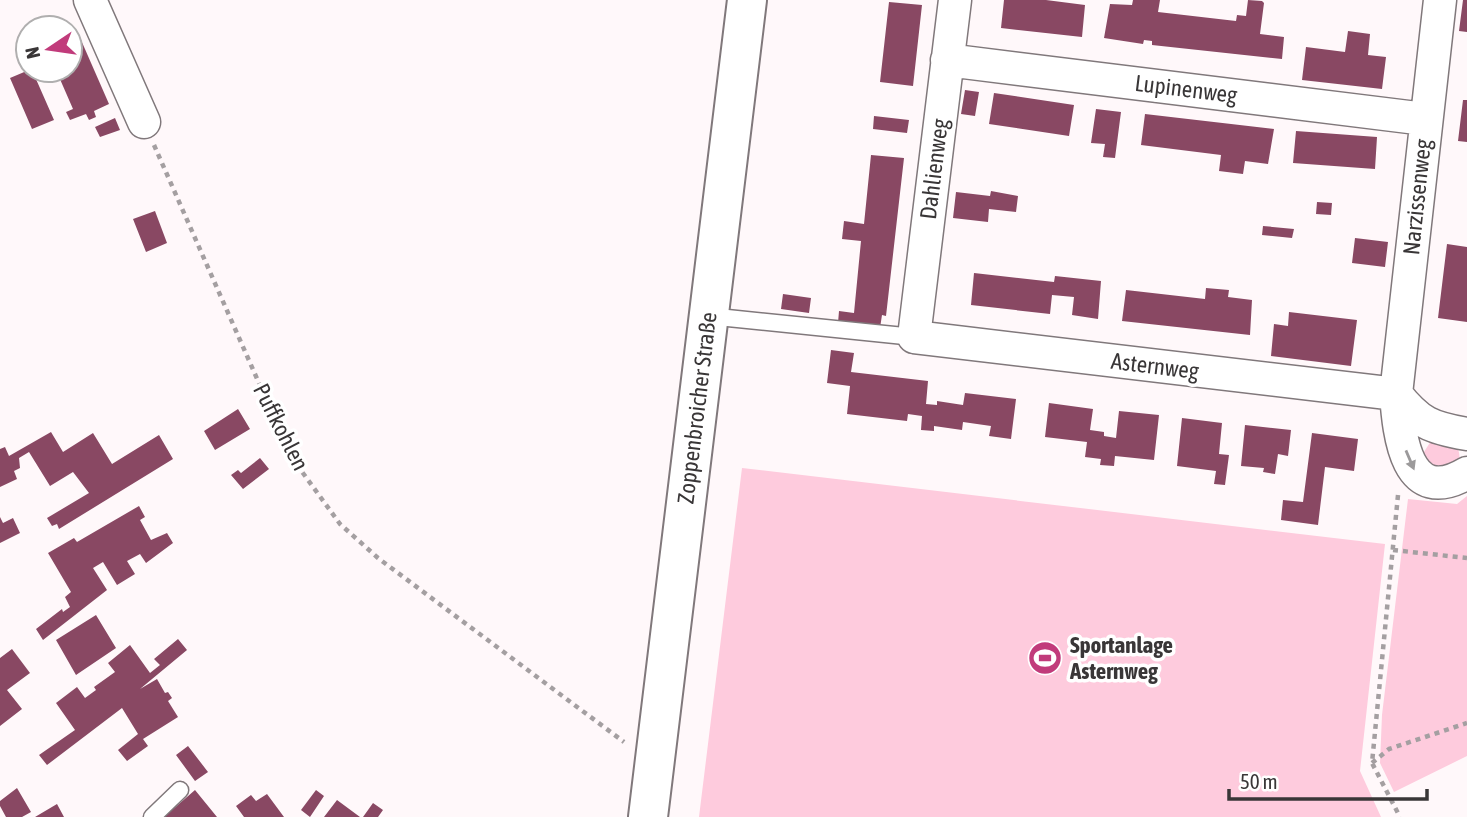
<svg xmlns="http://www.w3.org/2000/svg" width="1467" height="817" font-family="'Asap Condensed',sans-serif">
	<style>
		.green { fill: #fecbdd }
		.building { fill: #894863 }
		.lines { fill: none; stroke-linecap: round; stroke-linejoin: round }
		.service-casing { stroke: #80787b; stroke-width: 19 }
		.minor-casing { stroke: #80787b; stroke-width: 35 }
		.secondary-casing { stroke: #80787b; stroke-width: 42 }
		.path { stroke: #a49fa1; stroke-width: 4.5; stroke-dasharray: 5 5; stroke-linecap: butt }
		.service { stroke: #fff; stroke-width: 16 }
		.minor { stroke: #fff; stroke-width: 32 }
		.secondary { stroke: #fff; stroke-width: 38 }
		.oneway { fill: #9c9a9b }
		.labels { text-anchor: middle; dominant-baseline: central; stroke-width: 7; stroke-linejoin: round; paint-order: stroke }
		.street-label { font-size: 23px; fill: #393637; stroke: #fff }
		.poi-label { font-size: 23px; font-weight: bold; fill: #393637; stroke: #fff; text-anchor: start }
	</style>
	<rect width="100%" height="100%" fill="#fff8fa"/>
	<path class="green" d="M1431,441L1455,443C1460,452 1461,457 1457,467L1435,475L1422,455Z
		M742,468L1385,544L1360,771L1381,817H699Z
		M1467,496V756L1394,792L1380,763L1382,715L1408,499L1457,504Z"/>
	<path class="building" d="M1004,0H1046L1085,5L1082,37L1001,28Z
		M1133,0H1160L1158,12L1236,21L1237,15L1246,16L1248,0L1262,1L1264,3L1260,34L1284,37L1282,59L1152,45V41L1144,40L1143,44L1104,38L1110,4L1132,5Z
		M1463,0H1467V32L1459,31Z
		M889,2L922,5L913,86L880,82Z
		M1348,31L1370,34L1368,55L1386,57L1382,89L1302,80L1306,47L1345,52Z
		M81,40L109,104L94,111L96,117L89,120L86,114L70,120L66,112L73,109L56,70H70V45Z
		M29,70H32L54,120L32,129L10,78Z
		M965,90L979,92L975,116L961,114Z
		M994,93L1074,105L1069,136L989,124Z
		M1463,100H1467V142L1458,141Z
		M1096,109L1121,112L1115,158L1103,157L1105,144L1091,143Z
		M1145,114L1274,129L1268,164L1245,161L1243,174L1219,171L1221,155L1141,145Z
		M874,116L909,120L907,133L873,129Z
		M115,118L120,130L100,137L95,127Z
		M1296,131L1377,137L1375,169L1293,163Z
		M871,155L904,158L886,316L882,315L880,328L838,323L839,311L854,313L861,241L842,239L844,221L864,224Z
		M991,191L1018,196L1016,212L989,209L988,222L953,218L956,192L990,196Z
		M1317,202L1332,203L1331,215L1316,214Z
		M155,211L167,243L146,252L133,219Z
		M1263,226L1294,229L1292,238L1262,235Z
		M1355,238L1388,242L1385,267L1352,263Z
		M1447,244L1467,247V322L1438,318Z
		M974,273L1054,282L1055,276L1101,281L1098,319L1072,315L1074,297L1052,295L1050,314L971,305Z
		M1206,288L1229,290L1228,297L1252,300L1250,335L1122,321L1126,290L1205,299Z
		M783,294L811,298L809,313L781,309Z
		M1289,312L1357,320L1351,366L1271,356L1274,324L1288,326Z
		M831,350L854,353L851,372L928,381L926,404L937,405V401L963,405L965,393L1016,399L1011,439L989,436L991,426L963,422L962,430L934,426V431L921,430L922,416L908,414L907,421L847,414L850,386L827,383Z
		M1049,403L1093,409L1090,430L1104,432V436L1116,438L1119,411L1159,415L1154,460L1115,456L1114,466L1100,465L1101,459L1085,457L1087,442L1045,437Z
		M238,409L250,429L215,450L204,431Z
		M1182,418L1222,423L1219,454L1229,455L1225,485L1214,484L1216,471L1177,466Z
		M1245,425L1291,430L1288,456L1278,454L1275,474L1263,472L1264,468L1241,466Z
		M51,432L63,452L93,433L112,464L159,435L173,459L59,529L57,524L52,526L47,518L89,493L73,472L50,486L29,452L19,458L20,468L14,471L17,479L0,487V449L5,447L9,456Z
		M1312,433L1358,439L1354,471L1325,467L1318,525L1281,520L1283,500L1303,502Z
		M260,458L269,469L243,489L231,475L238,470L241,473Z
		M139,506L145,517L140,520L151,540L167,533L173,543L146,563L140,554L127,561L135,574L117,585L103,562L93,568L107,590L43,640L36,629L62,609L63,612L70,607L65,597L71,592L48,553L74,538L77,542Z
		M0,517L3,523L13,518L20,533L0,543Z
		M96,615L116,648L76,675L56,640Z
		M178,639L187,650L140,689L157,679L165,693L168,692L172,698L168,701L178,717L143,739L148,746L127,761L118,750L138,734L122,708L47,765L39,755L75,730L56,703L77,687L85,698L96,690L94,687L115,672L108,663L130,645L150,673L160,665L154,659Z
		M12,649L30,673L7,690L22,709L0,726V658Z
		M188,746L208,772L195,781L176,755Z
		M17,788L31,812L22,817H6L0,806V801Z
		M195,790L217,817H164Z
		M316,790L324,796L310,817L301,810Z
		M267,794L284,817H244L236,806L251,795L256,801Z
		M337,800L360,817H324Z
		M373,803L383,810L378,817H363Z
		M57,804L64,817H35Z"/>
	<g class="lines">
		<g class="service-casing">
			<path id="service" d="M708,316L914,337
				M152,817L180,790"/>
		</g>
		<g class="minor-casing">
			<path id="minor" d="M90,0L144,122
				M955,0L914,337L1396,394C1419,423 1431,428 1467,434
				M1440,0L1396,394C1399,435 1406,509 1467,473
				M947,60L1425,119"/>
		</g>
		<g class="secondary-casing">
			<path id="secondary" d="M648,817L747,0"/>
		</g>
		<path class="path" d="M154,145L292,458L340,524L378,558L624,742
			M1398,495L1372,763L1400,817
			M1393,550L1467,558
			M1372,763L1389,749L1467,723"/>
		<use href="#service" class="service"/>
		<use href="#minor" class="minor"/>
		<use href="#secondary" class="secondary"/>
	</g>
	<defs><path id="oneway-solid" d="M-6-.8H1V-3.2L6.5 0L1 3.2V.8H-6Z" transform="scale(1.75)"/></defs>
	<use class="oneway" href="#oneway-solid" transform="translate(1410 460) rotate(67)"/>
	<defs>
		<g id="stadium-disc" transform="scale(1.75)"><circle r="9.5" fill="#c13b7b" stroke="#fff"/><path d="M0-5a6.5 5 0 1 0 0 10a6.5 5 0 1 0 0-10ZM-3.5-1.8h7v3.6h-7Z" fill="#fff"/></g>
	</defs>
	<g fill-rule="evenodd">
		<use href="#stadium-disc" x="1045" y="658"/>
	</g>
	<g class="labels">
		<g class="street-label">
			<text transform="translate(1186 89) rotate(7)">Lupinenweg</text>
			<text transform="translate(934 169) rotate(-83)">Dahlienweg</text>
			<text transform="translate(1417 197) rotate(-84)">Narzissenweg</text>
			<text transform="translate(1155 366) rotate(7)">Asternweg</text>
			<text transform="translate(697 408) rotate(-83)">Zoppenbroicher Straße</text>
			<text transform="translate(281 427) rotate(63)">Puffkohlen</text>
		</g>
		<g class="poi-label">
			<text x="1070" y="645">Sportanlage<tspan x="1070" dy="26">Asternweg</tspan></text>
		</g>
	</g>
	<g transform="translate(49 49) rotate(257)"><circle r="33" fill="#ffffff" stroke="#b0afaf" stroke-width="2"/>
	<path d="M0-5L12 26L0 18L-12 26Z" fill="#c13b7b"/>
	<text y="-10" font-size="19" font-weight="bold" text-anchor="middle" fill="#393637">N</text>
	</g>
	<path d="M1229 789v10h198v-10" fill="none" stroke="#393637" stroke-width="3.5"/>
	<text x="1240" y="789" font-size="21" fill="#393637" stroke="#ffffff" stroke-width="5" paint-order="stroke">50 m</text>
</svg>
